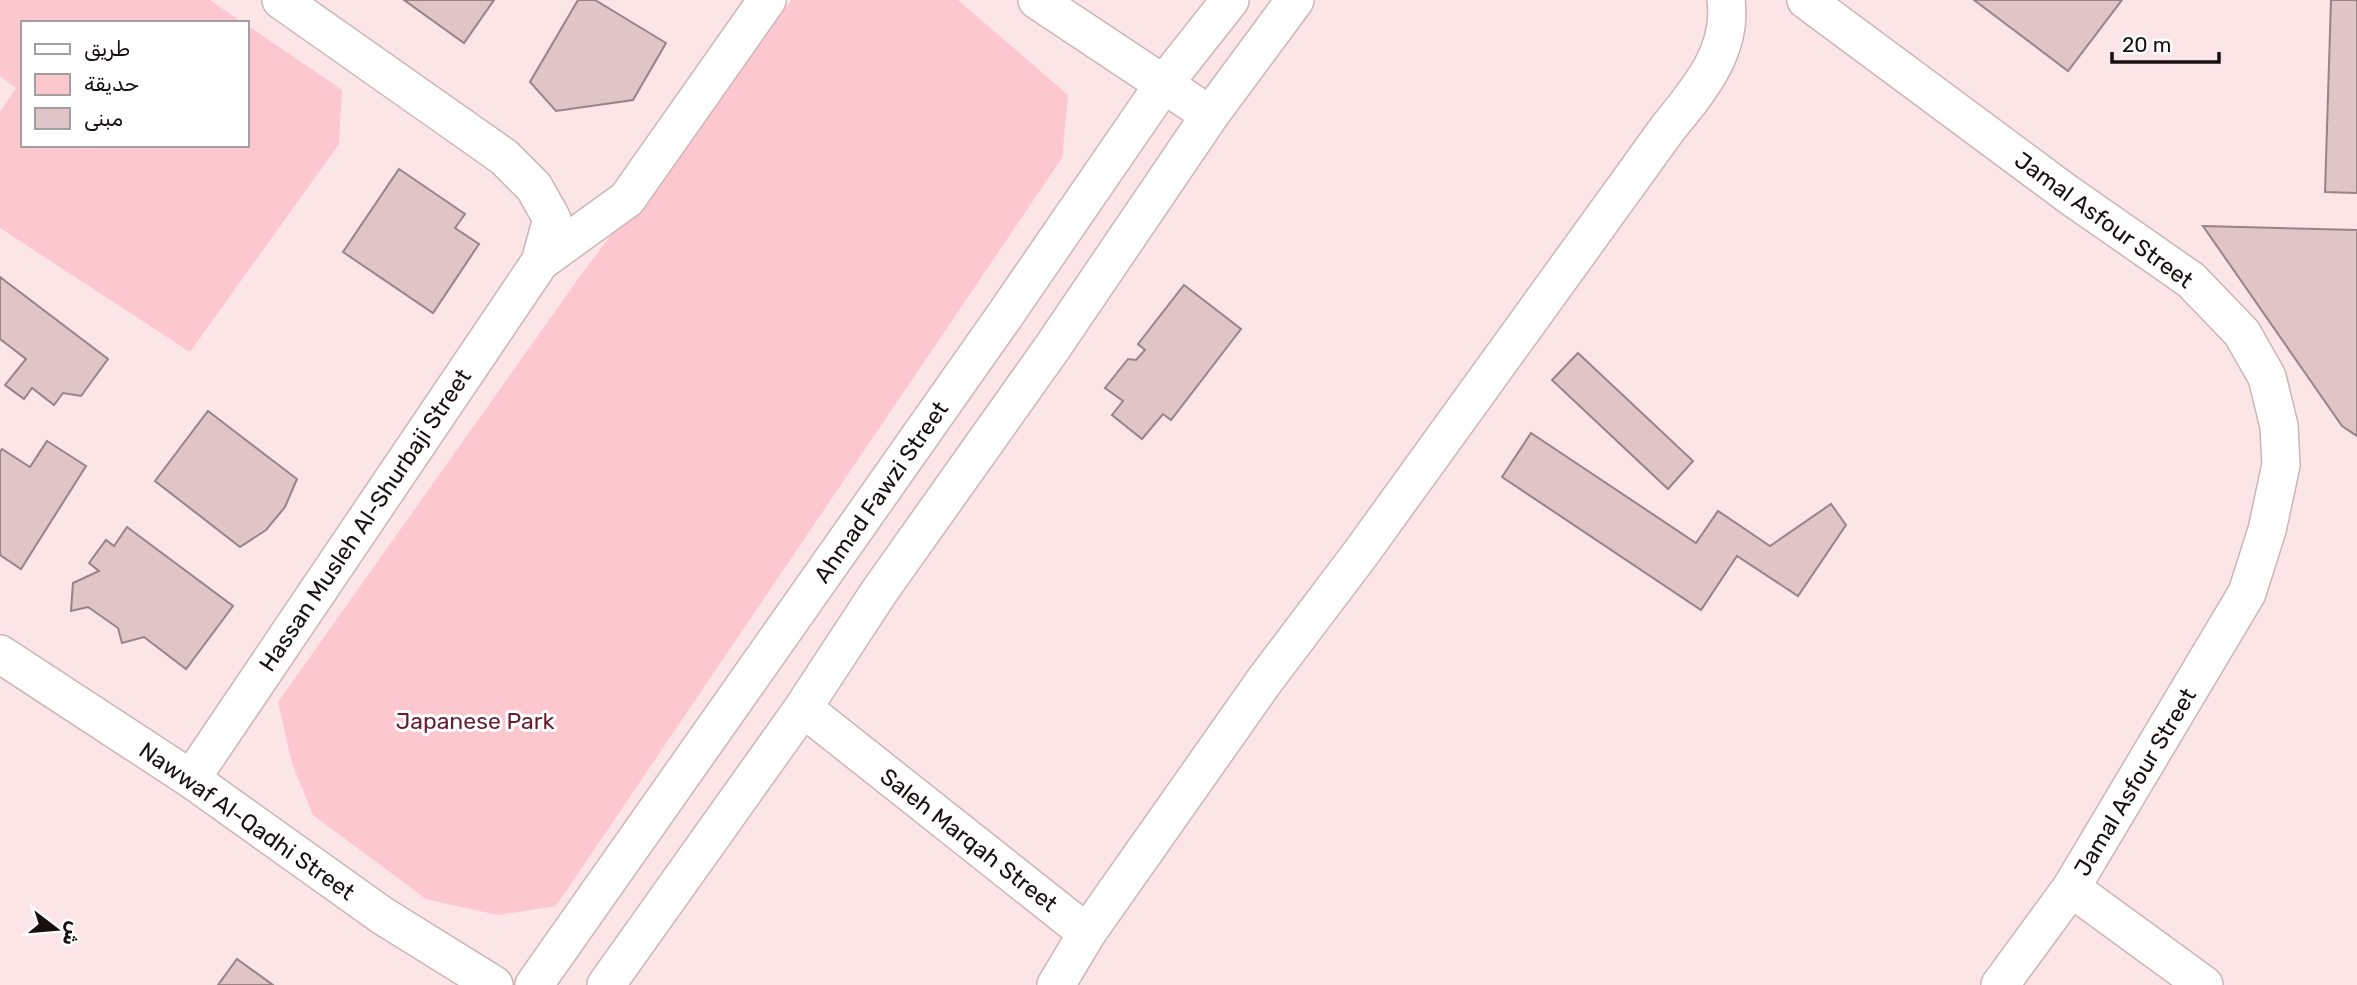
<svg xmlns="http://www.w3.org/2000/svg" width="2357" height="985" font-family="Rubik,Cairo,sans-serif">
	<style>
		.green { fill: #fcc7ce }
		.building { fill: #e0c5c8; stroke: #9b8285; stroke-width: 2 }
		.lines { fill: none; stroke-linecap: round; stroke-linejoin: round }
		.minor-casing { stroke: #ceb4b7; stroke-width: 40 }
		.minor { stroke: #fff; stroke-width: 37 }
		.labels { text-anchor: middle; dominant-baseline: central; stroke-width: 6; stroke-linejoin: round; paint-order: stroke }
		.street-label { font-size: 23px; fill: #180f10; stroke: #fff }
		.park-label { font-size: 23px; fill: #681d2f; stroke: #fff }
	</style>
	<rect width="100%" height="100%" fill="#fbe5e7"/>
	<path class="green" d="M0,0H210L243,23H23V145H247V25L342,90L339,144L190,352L0,228V112L16,88L0,76Z
		M791,0H958L1068,95L1062,158L556,906L498,915L426,899L313,815L292,763L278,702L583,272Z"/>
	<path class="building" d="M404,0H494L464,43Z
		M578,0H595L666,43L633,100L556,111L530,82Z
		M1974,0H2122L2068,71Z
		M2331,0H2357V193L2325,192Z
		M399,169L465,214L455,228L479,244L433,313L343,252Z
		M2203,226L2357,230V436L2342,426Z
		M0,277L108,359L81,396L63,393L54,405L32,388L24,399L5,385L26,359L0,339Z
		M1184,285L1241,329L1171,420L1163,414L1142,439L1112,415L1123,401L1105,388L1128,359L1136,360L1145,350L1138,344Z
		M1578,353L1693,461L1668,489L1552,380Z
		M208,411L297,479L285,507L266,530L240,547L155,481Z
		M1531,433L1696,543L1718,511L1770,546L1831,504L1846,525L1798,596L1737,556L1701,610L1502,477Z
		M47,441L86,466L21,569L0,555V452L2,449L30,467Z
		M127,527L233,606L186,669L144,637L122,643L118,628L88,607L71,611L73,583L99,571L89,563L106,540L114,546Z
		M237,959L273,985H218Z"/>
	<g class="lines">
		<g class="minor-casing">
			<path id="minor" d="M281,0L504,157L534,187L552,219L540,262
				M1037,0L1210,115
				M1806,0L2069,195L2191,280L2242,333L2267,377L2279,426L2281,465L2267,530L2247,593L2071,888L2000,985
				M0,654L191,779L383,916L494,985
				M803,708L1087,933
				M191,779L540,262L627,199L767,0
				M2071,888L2204,985
				M534,985L1003,318L1163,85L1230,0
				M606,985L803,708L879,592L1052,348L1210,115L1295,0
				M1056,985L1087,933L1265,680L1361,553L1668,128C1698,91 1733,51 1726,0"/>
		</g>
		<use href="#minor" class="minor"/>
	</g>
	<g class="labels">
		<g class="street-label">
			<text transform="translate(2104 220) rotate(36)">Jamal Asfour Street</text>
			<text transform="translate(881 492) rotate(-55)">Ahmad Fawzi Street</text>
			<text transform="translate(365 520) rotate(-56)">Hassan Musleh Al-Shurbaji Street</text>
			<text transform="translate(2135 782) rotate(-59)">Jamal Asfour Street</text>
			<text transform="translate(247 821) rotate(35)">Nawwaf Al-Qadhi Street</text>
			<text transform="translate(969 840) rotate(38)">Saleh Marqah Street</text>
		</g>
		<g class="park-label">
			<text x="475" y="721">Japanese Park</text>
		</g>
	</g>
	<rect x="21" y="21" width="228" height="126" fill="#ffffff" stroke="#a39f9f" stroke-width="2"/>
	<rect x="35" y="44" width="35" height="10" fill="#ffffff" stroke="#a39f9f" stroke-width="2"/>
	<text x="84" y="56" font-size="21" fill="#180f10">طريق</text>
	<rect x="35" y="74" width="35" height="21" fill="#fcc7ce" stroke="#a39f9f" stroke-width="2"/>
	<text x="84" y="91" font-size="21" fill="#180f10">حديقة</text>
	<rect x="35" y="108" width="35" height="21" fill="#e0c5c8" stroke="#a39f9f" stroke-width="2"/>
	<text x="84" y="126" font-size="21" fill="#180f10">مبنى</text>
	<g transform="translate(56 929) rotate(106)" stroke="#ffffff" stroke-width="5" paint-order="stroke">
	<path d="M0-5L12 26L0 18L-12 26Z" fill="#180f10"/>
	<text y="-10" font-size="19" font-weight="bold" text-anchor="middle" fill="#180f10">ش</text>
	</g>
	<path d="M2112 52v10h107v-10" fill="none" stroke="#180f10" stroke-width="3.5"/>
	<text x="2122" y="52" font-size="21" fill="#180f10" stroke="#ffffff" stroke-width="5" paint-order="stroke">20 m</text>
</svg>
